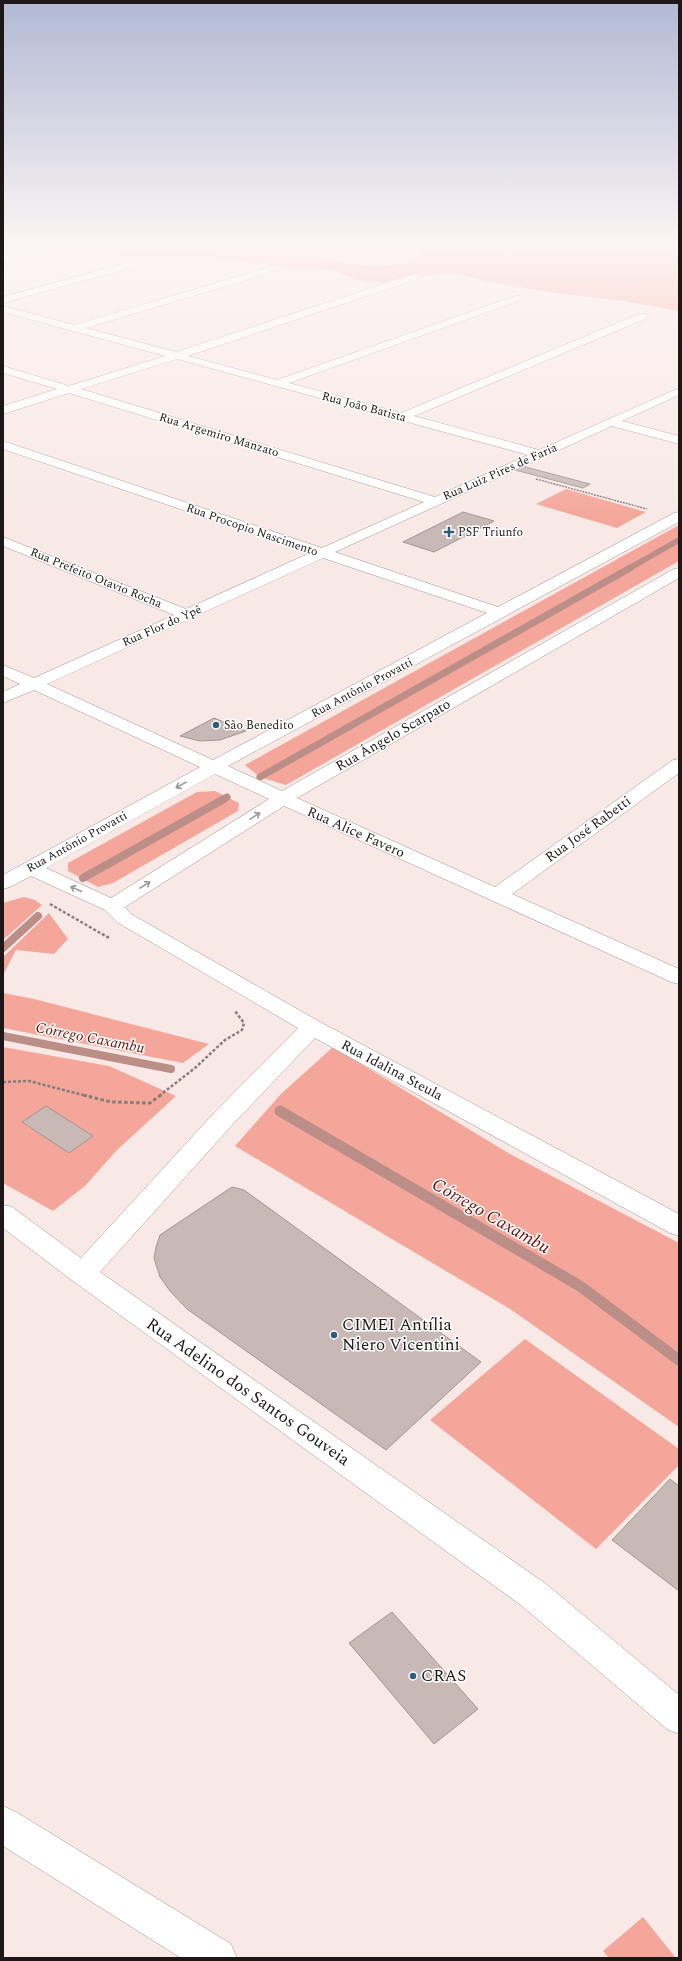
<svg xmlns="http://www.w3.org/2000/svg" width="682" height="1961" font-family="Spectral,serif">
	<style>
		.green { fill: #f4a69a }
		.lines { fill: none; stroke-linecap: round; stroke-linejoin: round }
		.stream-far3 { stroke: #bb8e87; stroke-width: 5.5 }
		.stream-far2 { stroke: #bb8e87; stroke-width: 7 }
		.stream-far1 { stroke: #bb8e87; stroke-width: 8 }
		.stream { stroke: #bb8e87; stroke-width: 11 }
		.building { fill: #c8b9b7; stroke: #a39593 }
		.minor-casing { stroke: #a29492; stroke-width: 1 }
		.path-far2 { stroke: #877d7b; stroke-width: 1.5; stroke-dasharray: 2 1; stroke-linecap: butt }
		.path-far1 { stroke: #877d7b; stroke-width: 2.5; stroke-dasharray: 3 2; stroke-linecap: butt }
		.path { stroke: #877d7b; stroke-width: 3; stroke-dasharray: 3.5 2.5; stroke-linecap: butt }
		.minor { fill: #fff; fill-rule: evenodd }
		.oneway { stroke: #999797 }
		.poi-dot { fill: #2e5e7c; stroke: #fff; stroke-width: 1.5 }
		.labels { text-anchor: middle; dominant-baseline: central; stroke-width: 3; stroke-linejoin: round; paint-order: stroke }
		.far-street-label { font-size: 12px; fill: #1d1817; stroke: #fff }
		.far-poi-label { font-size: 12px; fill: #1d1817; stroke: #fff; text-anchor: start }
		.street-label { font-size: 14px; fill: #1d1817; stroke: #fff }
		.water-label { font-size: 15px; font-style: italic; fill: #68100c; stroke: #fff }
		.near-poi-label { font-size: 17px; fill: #1d1817; stroke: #fff; text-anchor: start }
		.near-street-label { font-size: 17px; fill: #1d1817; stroke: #fff }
		.near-water-label { font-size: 18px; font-style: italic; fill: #68100c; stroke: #fff }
	</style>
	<rect width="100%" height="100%" fill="#f8e9e6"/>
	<path class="green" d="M128,247H207L314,257L365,266H388L405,263L421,255L423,250L421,247H679V311L624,301L562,294L489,282L457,274H436L387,282H367L339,273L330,269L289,268L256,263L182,256L124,258L117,254V249Z
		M566,489L646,512L617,528L536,504Z
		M679,525V561L286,785L260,777L245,765Z
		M215,791L239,803L238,811L113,883L98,887L68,871V863L197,792Z
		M24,897L35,900L42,905L3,940V903Z
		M49,913L68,939L54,954L16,950L3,975V957Z
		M3,993L34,999L209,1044L183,1063L3,1028Z
		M3,1047L109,1066L176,1096L116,1151L85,1186L53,1211L3,1183Z
		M333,1047L510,1154L679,1243V1427L510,1309L235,1146L281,1094Z
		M525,1339L679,1449V1465L596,1549L430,1420Z
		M643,1917L676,1958H609L603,1951Z"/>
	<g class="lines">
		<path class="stream-far3" d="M628,569L679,540"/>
		<path class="stream-far2" d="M260,777L630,568
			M222,800L227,797"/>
		<path class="stream-far1" d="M83,878L224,799
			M3,948L38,916
			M3,1036L171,1069"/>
		<path class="stream" d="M280,1111L580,1286L679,1360"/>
	</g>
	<path class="building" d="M522,466L590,484L583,488L515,470Z
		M463,512L494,521L434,552L403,542Z
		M214,718L246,731L220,740L200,741L180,736Z
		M46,1106L93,1136L69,1153L22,1122Z
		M232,1187L244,1190L481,1362L386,1450L187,1309L170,1291L160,1277L154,1258L156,1247L160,1235Z
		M670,1479L679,1486V1591L612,1540Z
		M392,1612L478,1709L434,1744L349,1643Z"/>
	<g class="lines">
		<g class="minor-casing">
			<path id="minor" d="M37,247H52L51,249L3,262V256Z
				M130,262L133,263V267L3,303V297Z
				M267,268L272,271L270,273L86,328L176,352L414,274H420L422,276L420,278L188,356L277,380L515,296H521L523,298L521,300L289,383L401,413L639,314H647L648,316L647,318L414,416L539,450L679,388V395L622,421L679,436V444L612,426L335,552L498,607L674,513L679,512V522L228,766L282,791L674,569L679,568V578L297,798L495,887L673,760L679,759V773L512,894L679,969V984L671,982L284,806L125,907L131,914L320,1022L679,1214V1236L670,1233L315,1038L233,1124L100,1272L546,1584L679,1695V1734L667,1729L522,1606L73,1281L3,1228V1205L12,1207L81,1258L215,1112L298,1028L117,922L105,910L31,876L10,887L3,889V875L200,767L34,690L3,703V692L20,684L3,676V665L34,678L174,615L3,546V537L186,609L310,553L3,449V441L322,548L424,502L69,393L3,414V406L57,389L3,373V366L69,386L165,356L3,312V306L74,325ZM177,359L528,455L435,497L81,389ZM323,558L487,613L213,760L47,684ZM215,774L269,799L111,898L46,868Z
				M3,1806L16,1812L231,1944L237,1958H181L3,1846Z"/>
		</g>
		<path class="path-far2" d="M536,479L647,509"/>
		<path class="path-far1" d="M50,904L109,938
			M3,1082L29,1081L87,1096
			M159,1096L195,1068L225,1040L242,1030L244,1023L235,1011"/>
		<path class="path" d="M83,1095L111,1102L150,1103L161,1095"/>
		<use href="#minor" class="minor"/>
	</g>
	<defs><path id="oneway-shaft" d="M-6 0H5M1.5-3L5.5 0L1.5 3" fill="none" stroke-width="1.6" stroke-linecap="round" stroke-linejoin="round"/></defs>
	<g class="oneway">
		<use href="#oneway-shaft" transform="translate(181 785) rotate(151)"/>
		<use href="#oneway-shaft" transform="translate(255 816) rotate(-32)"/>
		<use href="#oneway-shaft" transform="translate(145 885) rotate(-32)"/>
		<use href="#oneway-shaft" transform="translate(76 889) rotate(-155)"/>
	</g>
	<linearGradient id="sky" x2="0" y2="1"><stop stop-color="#b1b9d4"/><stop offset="0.47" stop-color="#fcf5f4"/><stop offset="1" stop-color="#fcf5f4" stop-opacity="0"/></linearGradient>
	<rect width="682" height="522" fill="url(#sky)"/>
	<g class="poi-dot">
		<path d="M447 526h4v4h4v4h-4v4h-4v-4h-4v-4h4z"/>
		<circle cx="216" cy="725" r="4"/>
		<circle cx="334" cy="1335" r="4"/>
		<circle cx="413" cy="1676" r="4"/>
	</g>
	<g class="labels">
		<g class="far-street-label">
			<text transform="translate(364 407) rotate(15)">Rua João Batista</text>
			<text transform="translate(219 435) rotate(17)">Rua Argemiro Manzato</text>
			<text transform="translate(500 472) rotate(-24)">Rua Luiz Pires de Faria</text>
			<text transform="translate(252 530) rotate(19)">Rua Procopio Nascimento</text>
			<text transform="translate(96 578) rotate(22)">Rua Prefeito Otavio Rocha</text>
			<text transform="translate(162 626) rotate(-24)">Rua Flor do Ypê</text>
			<text transform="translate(362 688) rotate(-28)">Rua Antônio Provatti</text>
			<text transform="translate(77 842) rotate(-29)">Rua Antônio Provatti</text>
		</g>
		<g class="far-poi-label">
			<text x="458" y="532">PSF Triunfo</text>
			<text x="224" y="725">São Benedito</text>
		</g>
		<g class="street-label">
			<text transform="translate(393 735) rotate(-30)">Rua Ângelo Scarpato</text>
			<text transform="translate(588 829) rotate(-36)">Rua José Rabetti</text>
			<text transform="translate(356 832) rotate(24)">Rua Alice Favero</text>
			<text transform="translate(392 1070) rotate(28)">Rua Idalina Steula</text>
		</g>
		<g class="water-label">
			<text transform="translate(90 1038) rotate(11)">Córrego Caxambu</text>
		</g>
		<g class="near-poi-label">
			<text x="342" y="1325">CIMEI Antília<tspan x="342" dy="20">Niero Vicentini</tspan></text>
			<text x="421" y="1676">CRAS</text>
		</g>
		<g class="near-street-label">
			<text transform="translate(248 1392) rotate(35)">Rua Adelino dos Santos Gouveia</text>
		</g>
		<g class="near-water-label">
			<text transform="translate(491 1216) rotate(30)">Córrego Caxambu</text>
		</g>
	</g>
	<rect width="682" height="1961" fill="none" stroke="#1d1817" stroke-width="8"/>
</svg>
